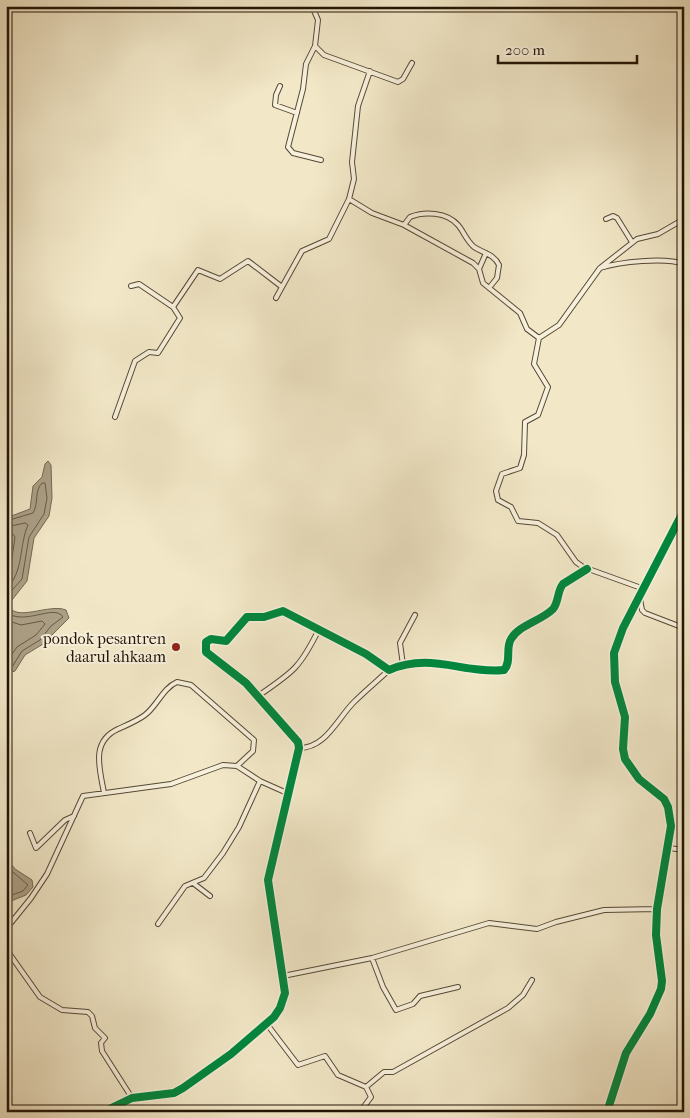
<svg xmlns="http://www.w3.org/2000/svg" width="690" height="1118" font-family="'IM FELL French Canon',serif">
	<style>
		.water { fill: #aba086; stroke: #746853 }
		.lines { fill: none; stroke-linecap: round; stroke-linejoin: round }
		.shore { stroke: #665a46; stroke-width: 1 }
		.street-casing { stroke: #564836; stroke-width: 6 }
		.street { stroke: #f7f0db; stroke-width: 4 }
		.cycleway-casing { stroke: #f7f0db; stroke-width: 11 }
		.cycleway { stroke: #00873e; stroke-width: 8 }
		.poi-dot { fill: #8f2418; stroke: #f7f0db; stroke-width: 2 }
		.labels { text-anchor: middle; dominant-baseline: central; stroke-width: 4; stroke-linejoin: round; paint-order: stroke }
		.poi-label { font-size: 16px; fill: #221306; stroke: #f7f0db; text-anchor: end }
	</style>
	<rect width="100%" height="100%" fill="#f2e8c8"/>
	<filter id="stains"><feTurbulence type="fractalNoise" baseFrequency=".004" numOctaves="4"/><feColorMatrix values="0 0 0 0 .2 0 0 0 0 .09 0 0 0 0 .02 0 0 0 .5 -.17"/></filter>
	<radialGradient id="worn" r=".72"><stop offset=".6" stop-color="#630" stop-opacity="0"/><stop offset="1" stop-color="#630" stop-opacity=".3"/></radialGradient>
	<path class="water" d="M48,461L51,465L52,498L49,516L34,538L27,581L8,605C16,623 49,603 66,610L69,618L43,644L25,655L15,671L6,674V518L30,509L33,486L42,477L45,464Z
		M6,857L15,869L32,880L33,887L26,895L6,903Z"/>
	<g class="lines">
		<path class="shore" d="M6,521L33,513C39,503 34,491 42,483H45L47,498L44,514L29,537L22,579L6,597
			M6,527L25,523L28,525C19,545 24,573 6,589
			M6,535L13,534L15,537L10,572L6,578
			M6,612C24,627 54,603 63,617L51,626L40,640L22,651L12,667L6,669
			M6,620L21,625L42,621L45,624L36,635L17,647L6,663
			M6,866L28,885L23,891L6,897"/>
		<g class="street-casing">
			<path id="street" d="M312,6L318,20L315,46L324,55L398,82L403,79L412,63
				M315,46L306,64L303,89L288,147L293,153L321,160
				M370,71L358,106L352,162L354,179L349,199L372,213L404,225L473,263L479,269L483,283L520,313L527,329L539,338
				M280,86L276,95L275,105L297,113
				M606,219L613,216L617,218L632,242
				M404,225L410,217C424,211 447,212 458,225C464,232 466,240 474,247C483,253 494,254 499,265L497,278L489,288
				M600,268L637,239L658,234L684,219
				M479,269L486,253
				M276,298L282,287
				M173,307L198,270L220,279L248,261L282,287L302,251L329,239L349,199
				M115,417L135,361L149,352L158,353L180,318L173,307L139,284L131,286
				M644,589L583,567L576,562L557,535L538,523L518,521L511,507L498,500L496,491L502,474L520,468L524,455L525,422L538,415L548,387L534,364L539,338L559,325L600,268C620,262 664,257 684,264
				M640,599L642,610L645,613L684,628
				M403,665L400,643L415,615
				M258,696C293,672 300,668 319,629
				M299,748C326,748 337,719 354,702C365,691 377,681 389,670
				M104,793C100,769 90,742 118,729C127,725 137,721 145,715C157,706 163,688 177,682L191,685L254,740L253,751L237,766
				M30,833L36,848L65,820L74,816
				M669,848L684,850
				M193,883L210,896
				M158,924L185,886L204,878L223,853L239,827L260,781
				M6,929L31,898L47,874L83,796L171,784L223,765L237,766L260,781L287,793
				M6,949L40,997L62,1010L88,1012L92,1016L95,1028L105,1038L101,1043L102,1051L132,1098
				M372,958L383,987L396,1010L413,1004L420,996L458,987
				M283,976L372,958L489,923L537,929L556,922L604,910L657,909
				M266,1023L298,1065L325,1056L338,1075L366,1087L371,1097L360,1112
				M366,1087L384,1072H393L508,1008L523,995L532,980
				M103,1112L132,1098L174,1093L183,1088L231,1054L274,1017L280,1008L285,993L268,880L299,748L298,742L246,683L206,652V642L211,639L226,641L247,617H264L283,611L366,654L389,670C431,652 463,674 504,670C512,661 505,649 511,639C519,625 541,621 553,609C559,602 557,591 563,584L587,569
				M607,1112L626,1053L650,1014L661,989L662,981L656,935L657,909L671,826L668,807L664,799L639,779L625,759L623,749L625,717L615,682L614,653L623,628L684,510"/>
		</g>
		<use href="#street" class="street"/>
		<g class="cycleway-casing">
			<path id="cycleway" d="M103,1112L132,1098L174,1093L183,1088L231,1054L274,1017L280,1008L285,993L268,880L299,748L298,742L246,683L206,652V642L211,639L226,641L247,617H264L283,611L366,654L389,670C431,652 463,674 504,670C512,661 505,649 511,639C519,625 541,621 553,609C559,602 557,591 563,584L587,569
				M607,1112L626,1053L650,1014L661,989L662,981L656,935L657,909L671,826L668,807L664,799L639,779L625,759L623,749L625,717L615,682L614,653L623,628L684,510"/>
		</g>
		<use href="#cycleway" class="cycleway"/>
	</g>
	<circle class="poi-dot" cx="176" cy="647" r="5"/>
	<g class="labels">
		<g class="poi-label">
			<text x="166" y="638">pondok pesantren<tspan x="166" dy="18">daarul ahkaam</tspan></text>
		</g>
	</g>
	<rect width="690" height="1118" fill="none" stroke="#f2e8c8" stroke-width="25"/>
	<rect x="8" y="8" width="675" height="1103" fill="none" stroke="#221306" stroke-width="2.5"/>
	<rect x="12" y="12" width="665" height="1093" fill="none" stroke="#221306"/>
	<path d="M498 55v8h139v-8" fill="none" stroke="#221306" stroke-width="2.5"/>
	<text x="505" y="55" font-size="15" fill="#221306" stroke="#f7f0db" stroke-width="4" paint-order="stroke">200 m</text>
	<rect width="100%" height="100%" filter="url(#stains)"/>
	<rect width="100%" height="100%" fill="url(#worn)"/>
</svg>
